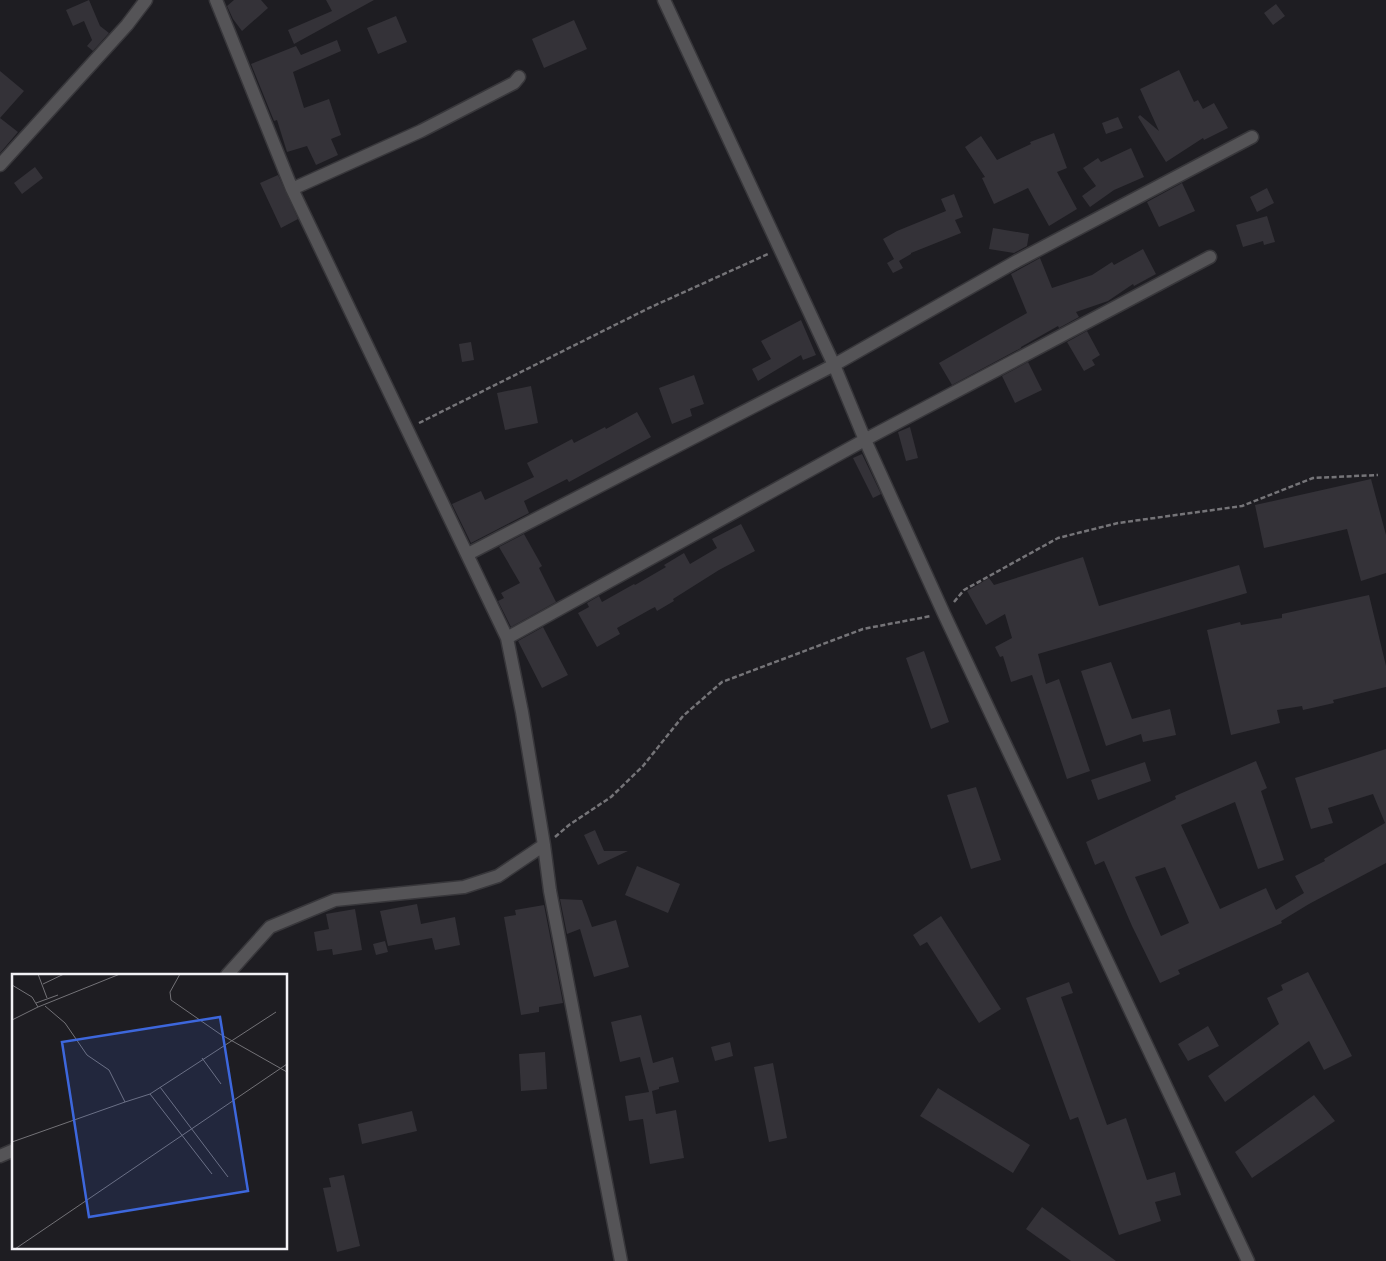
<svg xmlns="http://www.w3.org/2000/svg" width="1386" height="1261" font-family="'Times New Roman',serif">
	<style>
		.building { fill: #343238; fill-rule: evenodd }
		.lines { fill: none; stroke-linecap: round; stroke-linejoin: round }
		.minor-casing { stroke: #38373b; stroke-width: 15 }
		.path { stroke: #757478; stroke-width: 2.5; stroke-dasharray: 5 2.5; stroke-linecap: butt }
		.minor { stroke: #555457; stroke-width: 12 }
		.inset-road { fill: none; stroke: #737277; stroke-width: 1 }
		.view { fill: #3d67dc; fill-opacity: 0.15; stroke: #3d67dc; stroke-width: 2.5 }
		.inset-edge { fill: none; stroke: #f3f2f6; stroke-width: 2.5 }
	</style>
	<rect width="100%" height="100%" fill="#1e1d22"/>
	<path class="building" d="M89,0L100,26L109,33L93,51L87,46L92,40L84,21L73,26L66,10Z
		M234,0H261L268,8L242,31L233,19L227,6Z
		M326,0H374L294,44L288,30L332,11Z
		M1276,4L1285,16L1273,25L1264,13Z
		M396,16L407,42L378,54L367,28Z
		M574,20L587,49L544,68L532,39Z
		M337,40L341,51L293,72L304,108L329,99L341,135L331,139L338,155L316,165L307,146L287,152L277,120L274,121L251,64L296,46L301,55Z
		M1179,70L1194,102L1198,100L1203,109L1214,103L1228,128L1204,140L1203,138L1166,162L1138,117L1140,115L1159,131L1140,89Z
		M0,71L24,91L0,118L18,132L0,153Z
		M1118,117L1123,128L1106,134L1102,123Z
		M1054,133L1067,168L1057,172L1077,209L1049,226L1028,188L994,204L982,178L985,177L965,147L981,136L997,160L1031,144L1030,142Z
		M1131,148L1144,177L1114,190L1090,207L1082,196L1096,186L1083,168L1098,158L1101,162Z
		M35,167L43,178L22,194L14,183Z
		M278,175L298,219L281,228L260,183Z
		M1182,183L1195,211L1159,227L1147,202Z
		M1267,188L1274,203L1257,212L1250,197Z
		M954,194L963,217L955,220L961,233L911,253V254L899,261L903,268L893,273L887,263L894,259L883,239L897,231L946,211L941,199Z
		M1267,216L1275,242L1264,245L1263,241L1243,247L1236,225Z
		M993,228L1029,234L1027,246L1014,253L989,249Z
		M1143,249L1156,274L1134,286L1133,284L1108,301L1076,312L1079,317L1059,328L1058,326L1021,347V348L952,385L939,363L1027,313L1011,274L1040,258L1052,288L1092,275L1112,262L1114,265Z
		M801,320L816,355L803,360L801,355L758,381L752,369L771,359L761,341Z
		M1087,331L1100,355L1092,360L1095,365L1084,371L1067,342Z
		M471,342L474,360L462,362L459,344Z
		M1028,362L1042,390L1015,403L1002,376Z
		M694,375L704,404L690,409L692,416L672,424L659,388Z
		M531,386L538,423L505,430L497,393Z
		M637,412L651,437L569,482L567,479L524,501L529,513L471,543L452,504L481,491L485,500L534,477L527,463L572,439L574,443L605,427L606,429Z
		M910,427L918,458L906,461L898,432Z
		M862,454L881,494L873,498L853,458Z
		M1371,479L1386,535V573L1361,581L1347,529L1264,548L1255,505Z
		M741,524L755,551L719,570L673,599L674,601L657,611L655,607L651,609L617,628L620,634L597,647L578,613L589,607L587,603L599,596L602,602L634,584L635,585L666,567L664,565L684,553L690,564L717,548L712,539Z
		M524,534L542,566L539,568L556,602L511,627L498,601L504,598L501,593L520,583L499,547Z
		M1083,557L1099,606L1239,565L1247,593L1038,654L1046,684L1059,679L1090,771L1067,779L1032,675L1011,682L1003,656L1000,657L995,647L1012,638L1005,614L986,625L967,591L989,578L994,585Z
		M1369,595L1386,666V687L1333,700L1334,703L1303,710L1302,706L1277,710L1280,723L1231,735L1207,630L1240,622L1241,625L1282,618V614Z
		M543,627L568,675L542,688L518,641Z
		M924,651L949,722L931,729L906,658Z
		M1111,662L1132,719L1170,709L1176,735L1143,742L1141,734L1106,746L1081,671Z
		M1386,749V863L1309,904L1281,921L1282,923L1178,970L1180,974L1160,983L1132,926L1104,861L1095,865L1086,842L1176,799L1175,796L1256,761L1267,788L1261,791L1284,860L1258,869L1235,802L1181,825L1220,909L1266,888L1276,910L1304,893L1295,876L1325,861L1324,859L1385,823L1373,794L1328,808L1333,823L1311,829L1295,778ZM1165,867L1189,923L1161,936L1135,877Z
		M1145,762L1151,781L1098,800L1091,780Z
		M976,787L1001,860L971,869L947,795Z
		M595,830L604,851H628L598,865L584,835Z
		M637,866L680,884L668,913L625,895Z
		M560,899L582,900L592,927L616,920L629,967L594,977L580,929L567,934Z
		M417,904L421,924L455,917L460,945L435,950L432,938L388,946L380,911Z
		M544,905L563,1003L539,1007V1012L521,1015L504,917L516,915L515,910Z
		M355,909L362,950L333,955L332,949L317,951L314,932L329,929L326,914Z
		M941,916L1001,1009L979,1023L927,942L920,946L913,935Z
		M385,941L388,952L376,955L373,944Z
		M1308,972L1352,1056L1324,1070L1309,1041L1225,1102L1208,1076L1279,1024L1267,998L1283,990L1281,985Z
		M1069,982L1073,993L1061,997L1107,1125L1126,1118L1147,1180L1175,1172L1181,1195L1155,1202L1161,1221L1119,1235L1078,1117L1070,1120L1026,998Z
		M641,1015L653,1063L673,1057L679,1082L659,1087V1089L652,1091L656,1114L676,1110L684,1158L650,1164L643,1119L629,1121L625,1096L649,1092L640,1057L620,1062L611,1022Z
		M1208,1026L1219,1046L1188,1061L1178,1044Z
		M730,1042L733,1056L715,1061L711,1047Z
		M545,1052L547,1089L521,1091L519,1054Z
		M773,1063L787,1138L769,1142L754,1067Z
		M938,1088L1030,1145L1013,1173L920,1116Z
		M1314,1095L1335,1121L1252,1178L1235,1152Z
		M412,1111L417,1131L362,1144L358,1124Z
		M344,1175L360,1246L337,1252L323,1188L331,1187L329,1178Z
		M1042,1207L1098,1248L1116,1261H1071L1026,1229Z"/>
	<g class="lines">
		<g class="minor-casing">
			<path id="minor" d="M216,0L292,189L507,638L522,712L544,845L498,876L464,887L335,900L270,927L227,975
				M664,0L834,365L865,440L944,614L1248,1261
				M0,165L127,25L146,0
				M292,189L421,131L514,83L519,77
				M468,554L834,365L1017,261L1252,137
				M507,638L870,437L1210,257
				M544,845L550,891L621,1261
				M0,1156L14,1150"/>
		</g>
		<path class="path" d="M419,423L649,308L768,254
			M954,602L964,590L1058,538L1118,523L1242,506L1313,478L1378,475
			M555,837L569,825L611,797L643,766L683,716L722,682L863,629L931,616"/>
		<use href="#minor" class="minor"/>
	</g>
	<g transform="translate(12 974)">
		<rect width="275" height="275" fill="#1e1d22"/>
		<path class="inset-road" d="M26,0L35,24M168,0L158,18L159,26L208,60L275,98M31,10L52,0M0,11L20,23L26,33L108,0M24,29L46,21M33,32L53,49L75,81L97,96L113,128L138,120L264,38M0,46L26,33M190,84L209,110M148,113L216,203M138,120L200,200M0,168L113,128M3,275L275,90"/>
		<path class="view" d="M208,43L236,217L77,243L50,68Z"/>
		<rect width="275" height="275" class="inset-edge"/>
	</g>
</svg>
